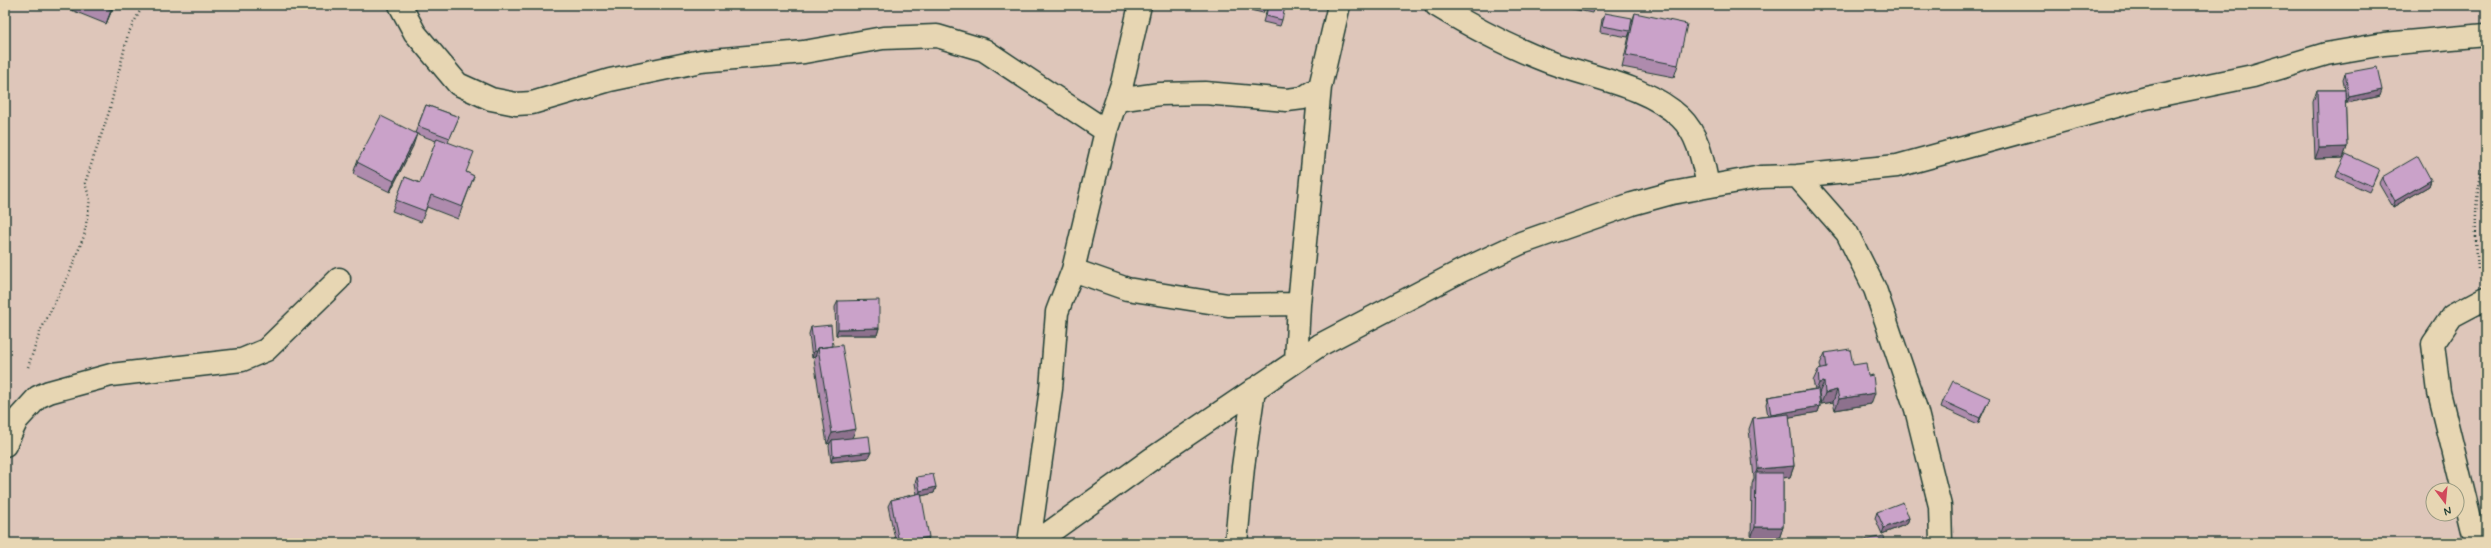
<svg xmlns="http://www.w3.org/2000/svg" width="2491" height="548" font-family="Mynerve,sans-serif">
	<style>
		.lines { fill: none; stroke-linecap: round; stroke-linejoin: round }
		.minor-casing { stroke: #1f3d34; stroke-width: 25 }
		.path { stroke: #1f3d34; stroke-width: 2.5; stroke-dasharray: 1 3; stroke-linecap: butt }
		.minor { stroke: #e7d6b3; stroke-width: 22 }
		.wall { fill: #ae8bad; stroke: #1f3d34 }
		.shaded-wall { fill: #8d718d; stroke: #1f3d34 }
		.building { fill: #caa2c9; stroke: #1f3d34 }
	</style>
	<rect width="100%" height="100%" fill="#dec6ba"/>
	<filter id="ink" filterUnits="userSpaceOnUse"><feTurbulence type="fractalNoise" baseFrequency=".025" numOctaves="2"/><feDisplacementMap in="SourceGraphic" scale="8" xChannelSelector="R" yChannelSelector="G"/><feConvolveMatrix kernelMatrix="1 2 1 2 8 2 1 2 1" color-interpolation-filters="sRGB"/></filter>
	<g filter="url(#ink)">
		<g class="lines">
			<g class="minor-casing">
				<path id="minor" d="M400,5L415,33L458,84L491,99L516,104L532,103L610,80L701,61L804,52L883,38L937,36L984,50L1106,131
					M1436,5C1472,27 1509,47 1549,62C1592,78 1646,85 1680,117C1699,135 1703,162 1708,186
					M1117,100L1160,94L1205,93L1287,100L1303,98L1320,87
					M1797,176L1847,233L1875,289L1916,409L1940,506L1941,543
					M1073,270L1127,289L1228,305L1299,304
					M1296,361L1299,304L1320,87L1339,5
					M5,445L17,420L38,397L49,392L111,375L242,360L266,350L339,279
					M1029,543L1051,389L1057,312L1073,270L1106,131L1122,84L1140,5
					M1035,543L1153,458L1320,345L1461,271L1521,243L1632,204L1672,193L1761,177L1797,176L1897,166L2146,98L2253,76L2326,54L2384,44L2486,35
					M1236,543L1243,467L1254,389
					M2476,543L2439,392L2433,344L2452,316L2486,298"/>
			</g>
			<path class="path" d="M2478,269C2475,232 2473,195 2486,159
				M28,367L40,332L70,272L84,236L90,200L85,183L109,112L128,34L143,5"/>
			<use href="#minor" class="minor"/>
		</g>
		<path class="wall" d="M59,5H114L106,24Z
			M1233,5H1266L1263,13L1233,6Z
			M1268,5L1282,20L1280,26L1263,22Z
			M1558,5H1595L1592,13L1558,6Z
			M1605,13L1631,24L1635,13L1678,65L1674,77L1622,67L1630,32L1628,37L1600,32L1602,19Z
			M2345,73L2380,96L2347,103L2345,92L2347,147L2343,158L2315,159L2313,102L2317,90H2345L2343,79Z
			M426,105L459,117L448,142L466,172L474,176L458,219L427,207L421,222L392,211L405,177L420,183L436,141L415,133Z
			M413,146L390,192L353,174L357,162Z
			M2338,171L2377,175L2369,192L2336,177Z
			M2382,177L2431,180L2429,186L2393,207L2379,183Z
			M838,301L879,328L877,335H836L835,307Z
			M811,327L833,346L852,438L871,452L868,458L831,462L829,446L830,443L827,444L814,360L815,357L812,358L809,334Z
			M1825,353L1853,365L1871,404L1835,410L1833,402L1821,404L1819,393H1818L1820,406L1818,412L1789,417L1794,466L1790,477L1783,478V527L1779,539L1751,538L1752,484L1754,478L1749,429L1753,418L1768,416L1766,404L1768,397L1815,389L1813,381L1818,370L1821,369L1820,364Z
			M1990,398L1978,424L1941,407L1943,401Z
			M917,477L936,487L934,493L921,496L927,543H896L888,506L891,500L917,494L915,483Z
			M1877,512L1909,518L1907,524L1882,534L1875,518Z"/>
		<path class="shaded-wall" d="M113,5H114L106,24Z
			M2382,90L2380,96L2347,103L2349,97Z
			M417,134L413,146L390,192L394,181Z
			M2347,147L2343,158L2315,159L2319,148Z
			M2431,180L2429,186L2393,207L2395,201Z
			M879,328L877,335H836L838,329Z
			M814,351H817L815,357L812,358Z
			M1824,382L1819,393L1815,394L1819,383Z
			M1837,390L1833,402L1821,404L1825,393Z
			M1875,393L1871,404L1835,410L1839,399Z
			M1990,398L1987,404L1978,424L1980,418Z
			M1820,406L1818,412L1769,421L1771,415Z
			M856,429L851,440H832L830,443L827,444L832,433Z
			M871,452L868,458L831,462L833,456Z
			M1794,466L1790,477L1756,481V476L1758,469Z
			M936,487L934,493L917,497L920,491Z
			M1909,518L1907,524L1882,534L1884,528Z
			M1755,527H1783L1779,539L1751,538Z
			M929,537L927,543H899Z"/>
		<path class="building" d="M100,5H113L111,10Z
			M1268,5H1276L1285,7L1282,20L1266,16Z
			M1605,13L1632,18L1630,31L1602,26Z
			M1635,13L1687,24L1678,65L1626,55Z
			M2377,67L2382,90L2349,97L2345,73Z
			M2317,90H2345L2347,147L2319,148Z
			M426,105L459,117L450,138L418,126Z
			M381,116L417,134L394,181L357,162Z
			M437,138L474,152L466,172L474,176L462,207L431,195L425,211L396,200L405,177L420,183Z
			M2346,154L2379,169L2372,186L2338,171Z
			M2418,156L2431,180L2395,201L2382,177Z
			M879,300V328L838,329V301Z
			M831,325L833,346L818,348L817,351H814L811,327Z
			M842,345L856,429L832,433L818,348Z
			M1850,349L1853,365L1866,363L1868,376L1873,375L1875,393L1839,399L1837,390L1825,393L1824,382L1819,383L1818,370L1827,368L1825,353Z
			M1953,381L1990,398L1980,418L1943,401Z
			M1818,389L1820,406L1771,415L1768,397Z
			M1789,414L1794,466L1758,469L1753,418Z
			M869,436L871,452L833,456L832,440Z
			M1756,473H1783V527H1755Z
			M933,474L936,487L920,491L917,477Z
			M921,493L929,537L899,543L891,500Z
			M1903,502L1909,518L1884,528L1877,512Z
			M1884,536L1885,543H1849Z"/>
	</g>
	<rect width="2491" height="548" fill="none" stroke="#e7d6b3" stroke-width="20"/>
	<rect x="10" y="10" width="2471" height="528" fill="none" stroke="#1f3d34" stroke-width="1.5" filter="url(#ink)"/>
	<g transform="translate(2445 502) rotate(164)"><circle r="19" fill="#e7d6b3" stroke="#979980"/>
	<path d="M0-3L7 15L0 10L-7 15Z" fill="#d1495b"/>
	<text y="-6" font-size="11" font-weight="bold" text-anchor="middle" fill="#1f3d34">N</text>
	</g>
</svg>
